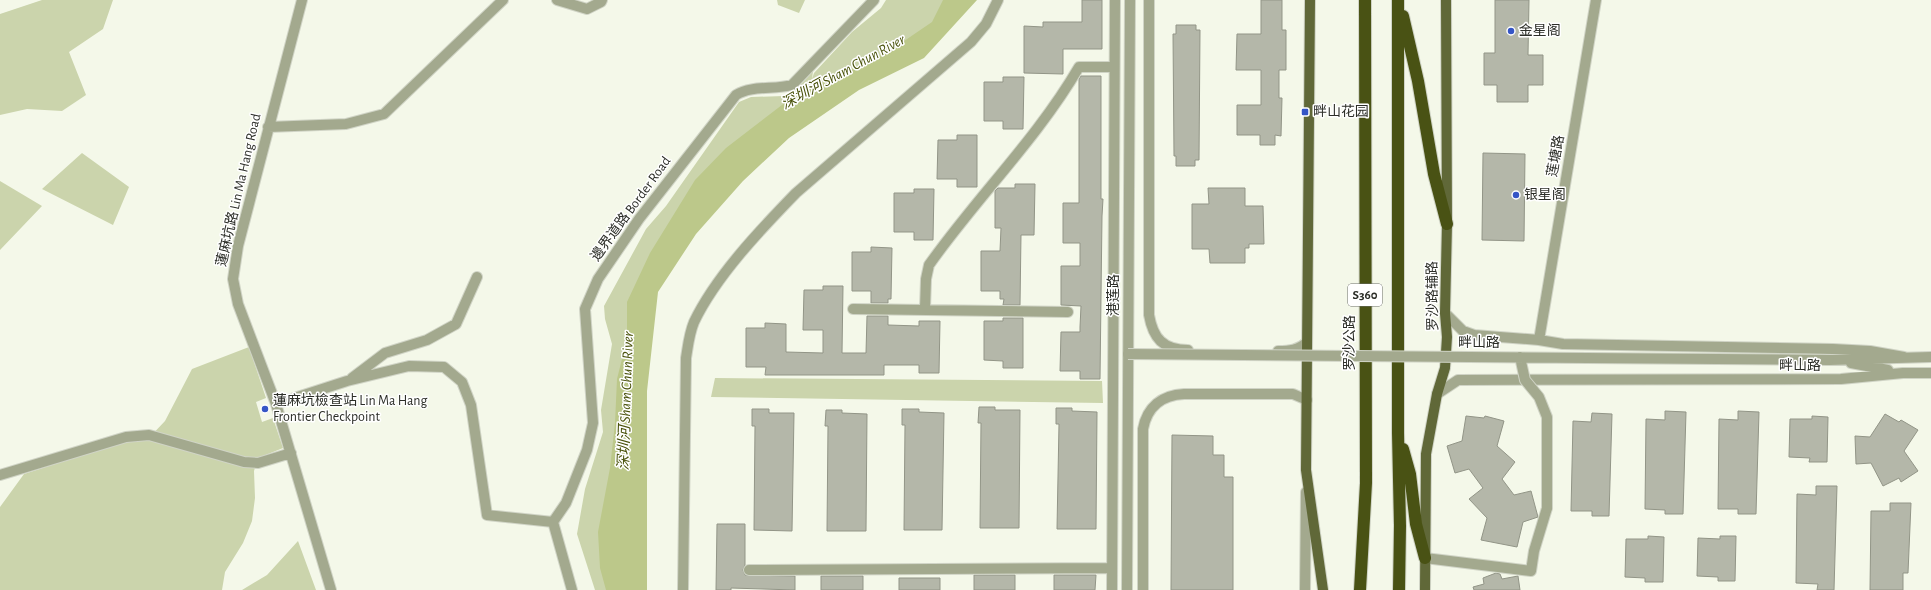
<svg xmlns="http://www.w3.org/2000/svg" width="1931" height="590" font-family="'Alegreya Sans','Noto Sans SC',sans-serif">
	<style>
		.green { fill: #cbd4ac }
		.water { fill: #bcc88a }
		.building { fill: #b4b7a9; stroke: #929587 }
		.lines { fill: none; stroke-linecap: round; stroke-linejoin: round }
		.minor-casing { stroke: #d0d4c6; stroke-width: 12 }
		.major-casing { stroke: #d0d4c6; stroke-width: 12 }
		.highway-casing { stroke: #d0d4c6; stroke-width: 14 }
		.minor { stroke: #a3a98e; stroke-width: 10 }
		.major { stroke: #606838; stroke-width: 10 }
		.highway { stroke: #495214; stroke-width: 12 }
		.minor-bridge-casing { stroke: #d0d4c6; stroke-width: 12; stroke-linecap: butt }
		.minor-bridge { stroke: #a3a98e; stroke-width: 10 }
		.poi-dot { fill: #3555c6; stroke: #fff; stroke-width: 1.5 }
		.labels { text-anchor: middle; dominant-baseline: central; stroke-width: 3; stroke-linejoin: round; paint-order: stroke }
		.shield { fill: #fff; stroke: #6b6d68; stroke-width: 1 }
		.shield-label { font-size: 13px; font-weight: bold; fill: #2c2e28 }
		.poi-label { font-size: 14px; fill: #2c2e28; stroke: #fff; text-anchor: start }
		.street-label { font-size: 14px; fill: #2c2e28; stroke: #fff }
		.water-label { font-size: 15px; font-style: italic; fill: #49520a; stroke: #fff }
	</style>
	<rect width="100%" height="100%" fill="#f4f8e9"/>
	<path class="green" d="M42,0H113L103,29L69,52L86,95L62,111L27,109L0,115V14Z
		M777,0H805L799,13L778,5Z
		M886,0H958L949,16L810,102L657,263L637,338V590H595L577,534L585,489L603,432L601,410L612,344L605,319L604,306L646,229L666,206L739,102L751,97L784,96L795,91L813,71L812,79L814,73L852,32L881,8Z
		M82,153L129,187L113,225L42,189Z
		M0,181L42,206L0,250Z
		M249,347L266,398L256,402L262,422L273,418L283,448L258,458L254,471L255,498L252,521L243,543L225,572L222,590H0V507L24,474L120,443L147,440L165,421L192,369Z
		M715,378L1102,381L1103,403L711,397Z
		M298,541L316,590H242L267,575Z"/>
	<path class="water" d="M943,0H977L924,58L859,90L789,138L743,181L696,234L658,292L647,391V590H606L600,568L598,532L610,468L615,423L617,379L627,339V302L650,253L695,180L726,148L795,95L888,52L932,22Z"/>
	<path class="building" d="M1082,0H1102V49H1063V74L1024,73V26L1043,27V22H1082Z
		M1261,0H1282V30H1286V70H1279V98H1282L1281,136L1275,135V145H1260V135H1237V105H1261V70H1236L1237,34H1261Z
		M1495,0H1529L1528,55H1543V85H1528V102H1497V85H1484V53H1495Z
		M1176,25H1196V30H1200L1199,160H1195V166H1176V156H1174L1173,34H1176Z
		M1081,76H1101V199H1103L1102,216L1100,379H1080V371H1060L1061,332H1080V327L1081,306L1061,305V266H1080V243H1063V203H1079V79Z
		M1003,77H1024L1023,129H1003V121H984V82H1003Z
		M957,135H977V187H957V179H937L938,140H957Z
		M1483,153L1525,154L1524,241L1482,240Z
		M1015,184H1035L1034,235H1021L1020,305H1003L1004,299H1000V291H981V251H1000L1001,228H995V191L998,188H1015Z
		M1208,188H1245V206H1263L1264,244H1249V248H1245V263H1210L1209,249H1192V204H1209Z
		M914,189H934L933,240H914V232H894V193H914Z
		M871,247L892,248L891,299H888V303H871V291H852V252H871Z
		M823,286H843L842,353H866L867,316H888V325L919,326V321H940L939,373H919V365H884V375H765L766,367H746V328H765V323L786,324V352L823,353V330H803L804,290H823Z
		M1003,318H1023V368H1003V361L984,360V321H1003Z
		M979,407H995V410H1020L1019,528H980L981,423H978Z
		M1056,408H1072V411L1097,412L1096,529H1057L1059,424H1056Z
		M752,409H769V413H794L792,531L754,530L755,426H752Z
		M902,409H919V412L944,413L942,530H904L905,425H902Z
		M826,410H842V413L867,414L866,531H827L828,426H825Z
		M1665,411L1686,412L1683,514H1665V510L1645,509L1646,419L1665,420Z
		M1738,411L1759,412L1756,514H1738V509H1718L1719,419L1738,420Z
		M1592,413L1612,414L1609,516H1592V511H1571L1573,421L1591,422Z
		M1885,414L1899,422L1901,420L1918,430L1904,451L1918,471L1901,482L1899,478L1883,486L1871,463L1856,464L1855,436L1870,437Z
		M1466,416L1484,418L1485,416L1504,421L1497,446L1515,462L1502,479L1514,495L1531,491L1538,517L1523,522L1517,547L1481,540L1487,518L1469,499L1483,488L1469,469L1455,473L1447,446L1462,441Z
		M1812,416L1828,417L1827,462H1809L1810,458L1789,457L1790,419H1812Z
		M1172,435L1213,436V455H1224V477H1233V590H1171Z
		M1816,486H1837L1834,590H1817L1818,584L1796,583L1797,494L1816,495Z
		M1890,503H1911L1908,573H1903V590H1870L1871,511H1890Z
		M717,524H745V565L743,570L745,575L795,576V590L731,588V590H716Z
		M1648,536L1664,537L1663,582H1645V578L1625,577L1626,539H1648Z
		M1720,536H1736L1735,581H1718V577L1697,576L1698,538L1720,539Z
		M1496,573L1500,574L1502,579L1518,576L1520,590H1474L1473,587L1484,584L1483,578Z
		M974,575H1015V590H974Z
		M1054,575H1096L1095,590H1054Z
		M821,576H863V590H821Z
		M899,578H940V590H899Z"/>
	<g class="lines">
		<g class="minor-casing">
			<path id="minor" d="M302,0L238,246L233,279L238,304L276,404L331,590
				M557,0L587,9L601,2L602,0
				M1149,0V315C1153,338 1163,350 1188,350
				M268,127L346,124L384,114L503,0
				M853,309L1068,312
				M925,309L926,279L929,265C977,197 1037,139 1079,67H1114
				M1445,313L1463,331L1474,335L1539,340L1563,344L1833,349L1870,351L1904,357
				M1539,340L1596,0
				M1278,351C1289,351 1299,350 1307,342
				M1829,360L1931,357
				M1851,363L1888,370
				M352,378L385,353L427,340L456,324L477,277
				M1437,394L1458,380L1841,379L1903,373H1931
				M276,404L347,381L409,366L444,367L462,382L471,405L487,515L553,522
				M0,475L126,437L149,435L244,462L258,463L291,453
				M1425,558L1531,571L1534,551L1547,508
				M749,570L1112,568
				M572,590L553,522L566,503L587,450L593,423L585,309L598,279L639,219L736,95C752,85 774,90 792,85L874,0
				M683,590L686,358C688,346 689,334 694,322C716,276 761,229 796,193L971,42L986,24L998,0
				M1112,590L1115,0
				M1127,590L1130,0
				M1143,590V429C1147,407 1162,395 1184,394H1293L1307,400
				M1305,590L1306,492"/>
		</g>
		<g class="major-casing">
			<path id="major" d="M1310,0L1306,470L1323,590
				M1425,590L1426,454L1437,394L1445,368L1447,337L1445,313L1447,224L1446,0"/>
		</g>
		<g class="highway-casing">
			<path id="highway" d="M1398,0V433L1400,526L1399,590
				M1403,16L1418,81L1434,174L1447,224
				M1403,449L1410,474L1416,524L1425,558
				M1360,590L1366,483L1365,0"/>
		</g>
		<use href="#minor" class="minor"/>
		<use href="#major" class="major"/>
		<use href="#highway" class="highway"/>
		<g class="minor-bridge-casing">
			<path id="minor-bridge" d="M1128,354L1829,360
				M1520,357L1525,380L1539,397L1547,417V508"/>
		</g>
		<use href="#minor-bridge" class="minor-bridge"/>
	</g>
	<g class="poi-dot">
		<circle cx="1511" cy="31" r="4"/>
		<rect x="1301" y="108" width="8" height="8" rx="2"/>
		<circle cx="1516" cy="195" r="4"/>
		<circle cx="265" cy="409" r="4"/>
	</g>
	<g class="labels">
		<rect class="shield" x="1348" y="284" width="34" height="22" rx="3"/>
		<g class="shield-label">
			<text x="1365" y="295">S360</text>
		</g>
		<g class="poi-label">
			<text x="1519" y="31">金星阁</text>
			<text x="1313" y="112">畔山花园</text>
			<text x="1524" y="195">银星阁</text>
			<text x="273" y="401">蓮麻坑檢查站 Lin Ma Hang<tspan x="273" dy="16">Frontier Checkpoint</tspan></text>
		</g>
		<g class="street-label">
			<text transform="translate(1556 156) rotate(-80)">莲塘路</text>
			<text transform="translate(239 190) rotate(-77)">蓮麻坑路 Lin Ma Hang Road</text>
			<text transform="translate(631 209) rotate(-54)">邊界道路 Border Road</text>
			<text transform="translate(1114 295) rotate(-90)">港莲路</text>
			<text transform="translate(1433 296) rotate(-91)">罗沙路辅路</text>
			<text transform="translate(1350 343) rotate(-90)">罗沙公路</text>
			<text x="1479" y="343">畔山路</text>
			<text x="1800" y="366">畔山路</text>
		</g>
		<g class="water-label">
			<text transform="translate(843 72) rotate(-29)">深圳河 Sham Chun River</text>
			<text transform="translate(626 401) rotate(-88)">深圳河 Sham Chun River</text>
		</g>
	</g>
</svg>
